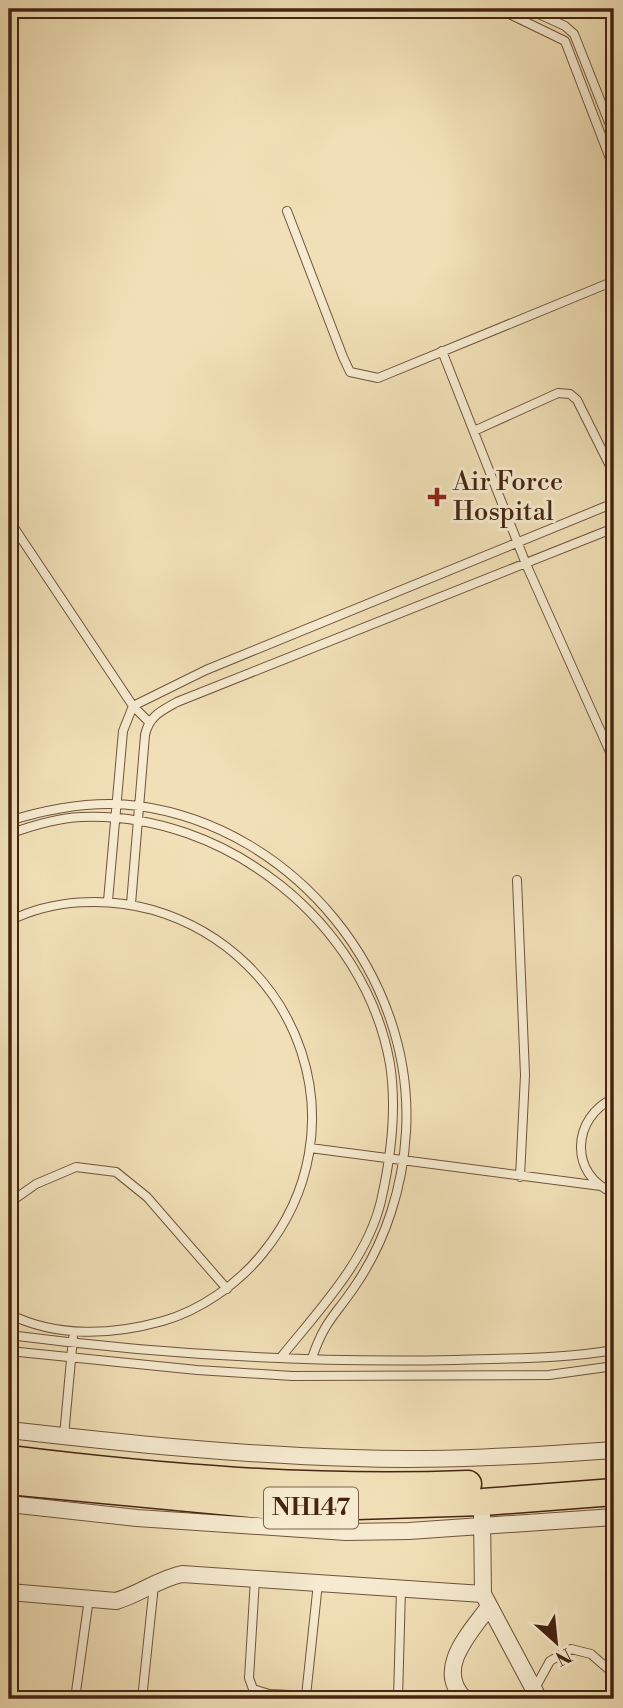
<svg xmlns="http://www.w3.org/2000/svg" width="623" height="1708" font-family="'Libre Bodoni',serif">
	<style>
		.lines { fill: none; stroke-linecap: round; stroke-linejoin: round }
		.service-casing { stroke: #70533c; stroke-width: 10 }
		.minor-casing { stroke: #70533c; stroke-width: 18 }
		.trunk-casing { stroke: #452413; stroke-width: 29 }
		.service { stroke: #f6ebd0; stroke-width: 8 }
		.minor { stroke: #f6ebd0; stroke-width: 16 }
		.trunk { stroke: #f1e0b7; stroke-width: 26 }
		.poi-dot { fill: #8f2418; stroke: #f6ebd0; stroke-width: 2.5 }
		.labels { text-anchor: middle; dominant-baseline: central; stroke-width: 6; stroke-linejoin: round; paint-order: stroke }
		.shield { fill: #f6ebd0; stroke: #7a604c; stroke-width: 2 }
		.shield-label { font-size: 24px; font-weight: bold; fill: #452413 }
		.poi-label { font-size: 26px; fill: #452413; stroke: #f6ebd0; text-anchor: start }
	</style>
	<rect width="100%" height="100%" fill="#f1e0b7"/>
	<filter id="stains"><feTurbulence type="fractalNoise" baseFrequency=".00286" numOctaves="4"/><feColorMatrix values="0 0 0 0 .2 0 0 0 0 .09 0 0 0 0 .02 0 0 0 .5 -.17"/></filter>
	<radialGradient id="worn" r=".72"><stop offset=".6" stop-color="#630" stop-opacity="0"/><stop offset="1" stop-color="#630" stop-opacity=".3"/></radialGradient>
	<g class="lines">
		<g class="service-casing">
			<path id="service" d="M499,9L565,41L614,169
				M528,9L565,26L574,34L614,135
				M287,211L343,357L350,372L378,378L614,281
				M442,351L526,564L614,761
				M474,431L558,393L570,394L577,400L614,474
				M9,520L133,706L148,721
				M9,821C51,808 95,800 139,806C295,828 415,976 406,1132C403,1186 386,1241 355,1286C335,1316 325,1320 312,1358
				M9,834C31,826 57,818 81,817C225,811 365,922 390,1064C397,1109 391,1157 381,1201C367,1260 319,1310 282,1356
				M517,880L525,1075L520,1177
				M108,901L123,731L133,706L206,670L614,503
				M131,904L145,735C149,716 161,711 177,702L614,528
				M9,921C53,899 106,897 153,910C302,954 363,1130 263,1253C238,1284 201,1310 163,1321C113,1335 57,1338 9,1314
				M614,1098C572,1117 568,1175 614,1193
				M310,1148L601,1186
				M9,1203L36,1184L76,1167L116,1172L147,1197L227,1289
				M9,1335C156,1354 306,1363 455,1360C508,1358 562,1359 614,1350
				M9,1351L197,1370L292,1376L549,1375L614,1366
				M64,1436L73,1338
				M255,1579L249,1678L253,1689L269,1694L374,1699
				M534,1690L550,1661L571,1649L591,1654L614,1674
				M306,1696L318,1583
				M75,1699L89,1598
				M142,1699L154,1585
				M398,1699L401,1588"/>
		</g>
		<g class="minor-casing">
			<path id="minor" d="M9,1430C123,1443 239,1455 354,1458C440,1461 528,1456 614,1450
				M9,1504L137,1518L346,1532L409,1531L614,1517
				M482,1515L483,1594L539,1699
				M9,1592L116,1601C140,1594 158,1579 182,1574L483,1594
				M465,1699C434,1670 469,1634 488,1608"/>
		</g>
		<g class="trunk-casing">
			<path id="trunk" d="M9,1459C162,1478 313,1490 468,1484
				M9,1481L293,1508L483,1502L614,1492"/>
		</g>
		<use href="#service" class="service"/>
		<use href="#minor" class="minor"/>
		<use href="#trunk" class="trunk"/>
	</g>
	<path class="poi-dot" d="M433.5 486.5h7v7h7v7h-7v7h-7v-7h-7v-7h7z"/>
	<g class="labels">
		<rect class="shield" x="264" y="1487.5" width="94" height="41" rx="5"/>
		<g class="shield-label">
			<text x="311" y="1508">NH147</text>
		</g>
		<g class="poi-label">
			<text x="453" y="482">Air Force<tspan x="453" dy="30">Hospital</tspan></text>
		</g>
	</g>
	<rect width="623" height="1708" fill="none" stroke="#f1e0b7" stroke-width="35"/>
	<rect x="10" y="10" width="602" height="1687" fill="none" stroke="#452413" stroke-width="3.5"/>
	<rect x="18" y="18" width="588" height="1673" fill="none" stroke="#452413" stroke-width="2"/>
	<g transform="translate(556 1642) rotate(153)" stroke="#f6ebd0" stroke-width="5" paint-order="stroke">
	<path d="M0-5L12 26L0 18L-12 26Z" fill="#452413"/>
	<text y="-10" font-size="19" font-weight="bold" text-anchor="middle" fill="#452413">N</text>
	</g>
	<rect width="100%" height="100%" filter="url(#stains)"/>
	<rect width="100%" height="100%" fill="url(#worn)"/>
</svg>
